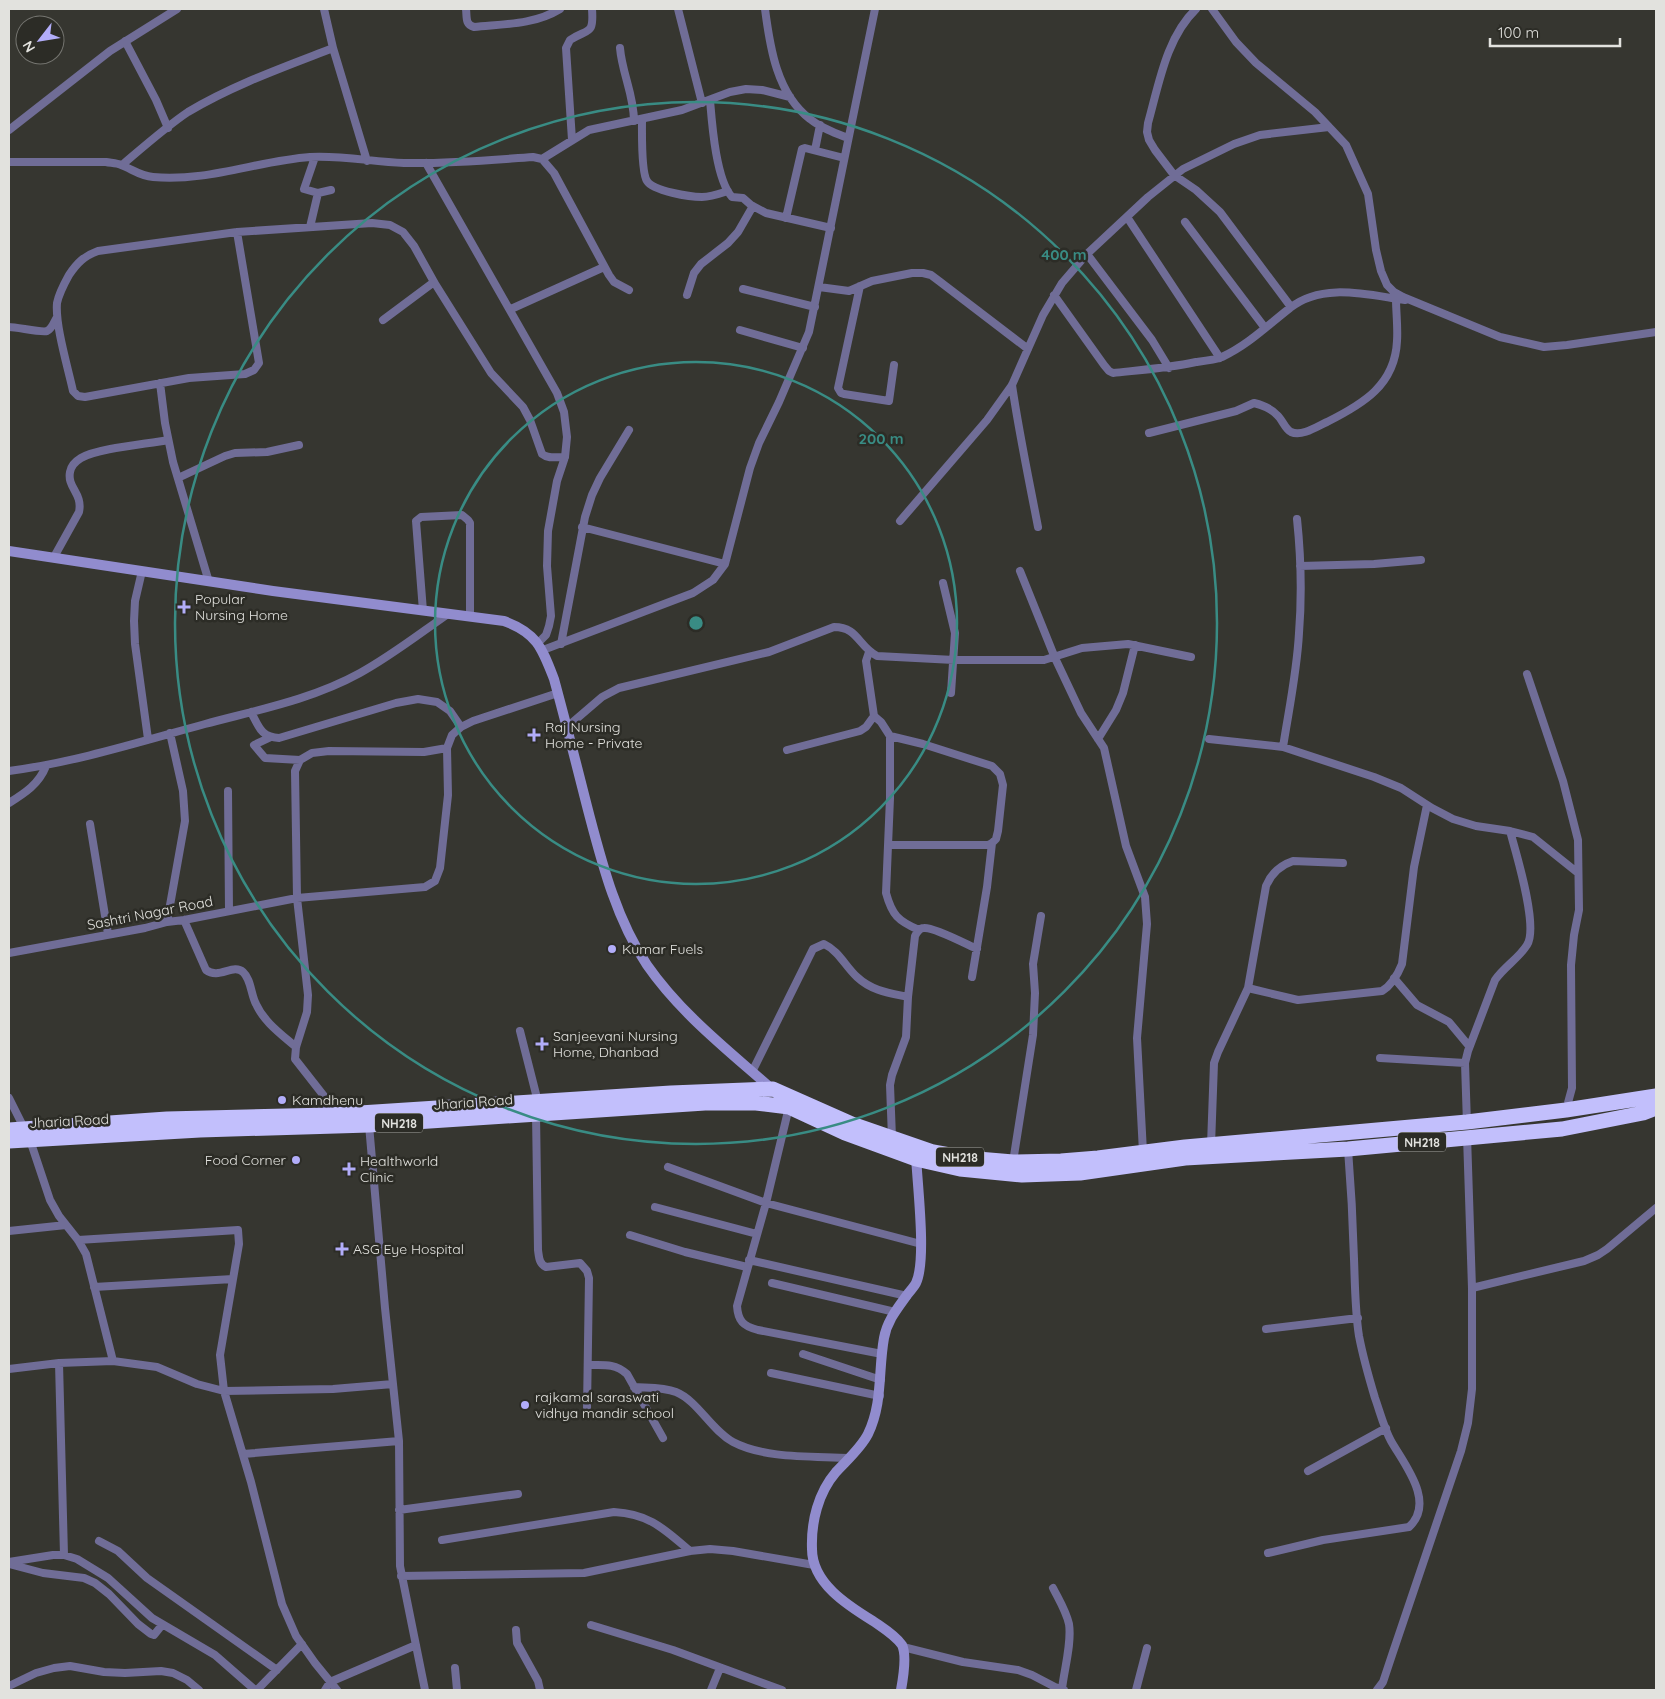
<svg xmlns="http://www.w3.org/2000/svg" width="1665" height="1699" font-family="Quicksand,sans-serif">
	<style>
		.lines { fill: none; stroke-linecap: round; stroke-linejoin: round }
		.street { stroke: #706d97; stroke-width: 8 }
		.secondary { stroke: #918cce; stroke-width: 10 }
		.highway { stroke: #c2bffc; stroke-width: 15 }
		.ring { fill: none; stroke: #398c84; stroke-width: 2.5 }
		.poi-dot { fill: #b2adf9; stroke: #2c2c26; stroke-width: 2 }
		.labels { text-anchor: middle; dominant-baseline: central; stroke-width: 5; stroke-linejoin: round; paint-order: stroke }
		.shield { fill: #2c2c26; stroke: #ababa7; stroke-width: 1 }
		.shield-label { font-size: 12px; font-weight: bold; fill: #e2e2de }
		.poi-label { font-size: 14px; fill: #e2e2de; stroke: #2c2c26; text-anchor: start }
		.street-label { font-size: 14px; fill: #e2e2de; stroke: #2c2c26 }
		.centre { fill: #398c84; stroke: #2c2c26; stroke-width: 2.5 }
		.ring-label { font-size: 15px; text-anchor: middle; font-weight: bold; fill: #398c84; stroke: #2c2c26; stroke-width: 5; stroke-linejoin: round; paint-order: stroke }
	</style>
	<rect width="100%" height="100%" fill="#363630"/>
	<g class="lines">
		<path class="street" d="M324,9L333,48L367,161
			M466,9C467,17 465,25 474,27C503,24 534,25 560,9
			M678,9L702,103
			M765,9C770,48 777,94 810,119C821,128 835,133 848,138
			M1196,9C1166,38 1159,84 1148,123L1147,132L1149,140L1155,150L1174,175L1196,190L1220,212L1291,307
			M1212,9L1236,42L1256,63L1315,112L1346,145L1368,194L1376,250L1381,271L1387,285L1394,292L1403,297L1500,337L1544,347L1567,345L1656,332
			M125,41L156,100L168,128
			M620,48C622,73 634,95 634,121
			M710,100C712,124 716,180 732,197L743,198L751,205L766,213L831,228
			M642,119C642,132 641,172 647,181C653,191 690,197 702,197C711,197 719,194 728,191
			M9,130L110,51L177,9
			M572,140L566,48L570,40C588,28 594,36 592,9
			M815,150L820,125
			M315,157L304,189L318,193L331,190
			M542,159L554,173L609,275L614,282L629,290
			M9,162H106C111,163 117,163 121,165C132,169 140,176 153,177C207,182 257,161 310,157C341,155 373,162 404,163C447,164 490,160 533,157L542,159L589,130L682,110L730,92L746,89L762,90L790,97
			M426,163L557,393L564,412L567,437L565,457L557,481L548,531L547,566L551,616L549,626L546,635L538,643
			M122,165C142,148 167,126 188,112C233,85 284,67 333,48
			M1127,217L1220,358
			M786,218L802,149L805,148L844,158
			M1185,222L1265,328
			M310,227L318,193
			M237,232L259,363L254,370L245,374L189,378L85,397L78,396L73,391C68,368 55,325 57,303C59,293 64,284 69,275C77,263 84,256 98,251L237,232L372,223L390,225L403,232L414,246L434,282L491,373L523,407L530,420L542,454C548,459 556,457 565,457
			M1087,254L1152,340L1169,368
			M860,286L838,388L841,393L844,394L889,401L894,365
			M819,287L849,291L872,281L912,273H923L931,275L939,281L1028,349
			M743,289L815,307
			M687,295L694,273L701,264L728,243L738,232L753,206
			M1054,295L1104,365L1109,371L1113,373C1141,370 1168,368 1196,362C1204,361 1214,360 1222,357C1248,345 1268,325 1290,308C1322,282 1368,295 1405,300
			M511,309L604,267
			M383,320L434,282
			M9,327C17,327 42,333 47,331C52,329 54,322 57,317
			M740,330L803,348
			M160,383L165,423L173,462L209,582
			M1012,385C1019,433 1029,480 1038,527
			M1149,433L1236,411L1254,403C1262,405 1271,408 1277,415C1282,419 1285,429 1291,432C1302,437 1318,426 1327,422C1363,404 1395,385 1397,341C1398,327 1396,312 1396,299
			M178,478L225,456L235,453L267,452L299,445
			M900,521L987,420L1012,385L1043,315L1062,283L1087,254L1148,197L1183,169L1234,144L1260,135L1329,127
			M582,527L725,564
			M54,557L79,512C83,493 67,488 70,472C71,466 76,461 81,458C98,448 148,444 168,440
			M1300,566L1374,564L1421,560
			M142,571L135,601L134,621L135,644L148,739
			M1020,571L1055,658L1081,713L1104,748L1126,846L1145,897L1147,924L1137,1038L1143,1152
			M943,583L955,633L951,693
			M423,611L416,521L421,517L462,515L468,520L470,523V617
			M561,644L585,517L592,495L600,478L629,430
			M543,650L693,593L713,580L725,564L750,468L759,443L779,402L809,332L875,9
			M869,652L866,661L874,716L881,722L890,736V798L886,893C892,915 898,921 919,930
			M1527,674L1563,781L1578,840L1579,910L1574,935L1571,965L1572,1088L1566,1110
			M251,712C259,727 261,737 279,738L396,703L418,699L437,702L450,711L461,727
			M567,727L602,697L619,688L769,652L834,627C858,627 858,646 877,656L954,660H1044L1082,648L1128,644L1191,657
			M271,737L254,745L265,758L300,760
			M1098,739L1116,710L1123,693L1135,645
			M1209,739L1283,747L1374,777L1401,788L1432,808L1453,819L1476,826L1510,831L1533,837L1578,873
			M1283,747C1289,709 1297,671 1299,633C1302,595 1301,557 1297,519
			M787,750L860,731L866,727L874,716
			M9,771C76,762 139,742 205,724C257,710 311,700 360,673C391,656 419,634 448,614
			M228,791L229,911
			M9,803C25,793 39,784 46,766
			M90,824L108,934
			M888,845H988L992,843L996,839L998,831L1003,785L1000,774L992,766L923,744L890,736
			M184,920L206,970C219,980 233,963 243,972C251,979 251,995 256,1004C264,1022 281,1034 296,1047
			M167,922L185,821L183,791L170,733
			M9,953L145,928L167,922L184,920L297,898L425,887L435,881L440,868L448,795L447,748L452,735L461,727L473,721L558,693
			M972,977L987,887L992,843
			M1394,978L1417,1005L1449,1022L1469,1046
			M1248,988L1298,1000L1382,991C1392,985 1398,974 1402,964L1414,867L1427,805
			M520,1031L538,1102
			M1380,1058L1465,1063
			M752,1072L813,949L824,944C839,951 845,966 857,977C872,991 889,993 908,997
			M9,1098L30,1140L50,1200L59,1216L78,1240L86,1254L113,1361
			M789,1107L766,1203L737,1306C738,1321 743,1326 758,1330L882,1354
			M536,1114L538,1250C539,1257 539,1264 546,1267L580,1263L587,1271L589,1278L587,1408
			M329,1116L324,1096L295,1059L296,1047L307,1012L308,995L297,898L295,771L300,760L312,753L329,751L424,752L447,748
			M1467,1124L1465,1063L1468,1051L1495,980C1504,967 1519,958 1527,945C1539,927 1516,853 1510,831
			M369,1125L385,1308L399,1441L400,1566L425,1690
			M892,1138L890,1085L892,1075L906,1037L908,997L915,936C917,932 919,928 924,928C934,927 966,944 977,949
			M1211,1145L1214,1063L1218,1052L1248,988L1266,886C1271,874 1281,865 1293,861L1343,863
			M1013,1162L1033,1035L1035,993L1033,964L1041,916
			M668,1167L766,1203L921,1244
			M655,1207L757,1234
			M9,1231L66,1225
			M630,1235L685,1252L747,1267
			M78,1240L238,1230L239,1244L220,1355L224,1391L251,1482L282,1604L296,1636L315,1663L337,1690
			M749,1260L907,1296
			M772,1283L895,1312
			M94,1287L233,1279
			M1472,1288L1584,1261L1598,1255L1607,1249L1656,1208
			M1266,1329L1358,1318
			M803,1354L881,1380
			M59,1363L64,1555
			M588,1365C603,1365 615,1363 627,1374L663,1438
			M9,1369L59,1363L113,1361L157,1367L197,1384L224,1391L333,1389L393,1384
			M771,1373L880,1396
			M634,1387C647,1388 663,1387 676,1392C698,1401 711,1430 733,1442C765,1459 813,1456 849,1458
			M243,1454L399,1441
			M1308,1471L1386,1428
			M399,1510L518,1494
			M442,1540L614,1512C650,1514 664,1529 690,1551
			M99,1541L118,1551L147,1578L277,1670
			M1268,1553L1323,1540L1409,1527C1436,1502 1404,1464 1391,1441C1384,1428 1380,1412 1375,1398C1369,1378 1363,1357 1359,1336C1355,1311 1355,1284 1354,1259C1353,1223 1351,1186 1348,1149
			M9,1562L53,1555H64L77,1559L108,1578L152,1618L215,1655L255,1690
			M9,1564L43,1573L84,1578L95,1583L109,1594L138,1624L151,1634L154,1635L162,1625
			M401,1576L584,1573L690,1551L710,1549L733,1551L814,1565
			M1053,1588C1059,1600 1066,1611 1069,1624C1072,1643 1064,1670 1062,1689
			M591,1625L673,1650L782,1690
			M516,1630L517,1643L538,1681L540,1690
			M903,1647L963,1662L1018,1670L1032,1675L1055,1687L1064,1690
			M455,1668L457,1690
			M9,1686L36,1673L54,1668L70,1666L104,1672L125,1673L161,1671L173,1673L187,1680L199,1690
			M257,1690L302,1644
			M325,1690L330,1682L416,1645
			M711,1690L720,1668
			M1136,1690L1147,1648
			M1377,1690L1383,1682L1392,1655L1461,1451L1468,1423L1472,1389V1288L1467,1136"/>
		<path class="secondary" d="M9,551L273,591L504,621C537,633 542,648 554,679C566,723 577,767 588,810C602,863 616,919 647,965C681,1014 729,1051 773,1090
			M901,1690C903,1679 907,1655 902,1645C895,1635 883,1628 873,1621C847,1605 812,1583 812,1549C811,1522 818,1493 836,1472C847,1460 861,1448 868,1434C883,1403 878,1371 884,1338C887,1321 897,1309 907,1295C910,1291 914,1287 916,1283C927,1260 917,1183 916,1155"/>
		<path class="highway" d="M9,1130L167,1119L329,1115L671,1093L773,1089L852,1124L933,1152L966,1158L1013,1162L1061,1161L1098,1158L1185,1147L1467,1122L1566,1110L1656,1096
			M9,1141L200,1130L369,1125L705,1103H756L789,1107L845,1133L916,1159L960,1169L1022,1175L1080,1173L1185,1158L1348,1149L1562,1129L1643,1113L1656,1108"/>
	</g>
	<g class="ring">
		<circle cx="696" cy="623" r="261"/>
		<circle cx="696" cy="623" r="521"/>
	</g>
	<g class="poi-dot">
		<path d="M181.5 599.5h5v5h5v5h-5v5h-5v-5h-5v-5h5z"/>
		<path d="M531.5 727.5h5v5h5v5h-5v5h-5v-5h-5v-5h5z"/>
		<circle cx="612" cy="949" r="5"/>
		<path d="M539.5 1036.5h5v5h5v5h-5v5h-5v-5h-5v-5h5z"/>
		<circle cx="282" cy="1100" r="5"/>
		<circle cx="296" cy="1160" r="5"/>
		<path d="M346.5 1161.5h5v5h5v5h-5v5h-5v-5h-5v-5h5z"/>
		<path d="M339.5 1241.5h5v5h5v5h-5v5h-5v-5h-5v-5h5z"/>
		<circle cx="525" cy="1405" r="5"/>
	</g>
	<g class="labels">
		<g class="shield">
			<rect x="375" y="1113.5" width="48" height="19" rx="4"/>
			<rect x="1398" y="1132.5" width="48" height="19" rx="4"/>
			<rect x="936" y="1147.5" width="48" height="19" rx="4"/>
		</g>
		<g class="shield-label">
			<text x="399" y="1123">NH218</text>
			<text x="1422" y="1142">NH218</text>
			<text x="960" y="1157">NH218</text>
		</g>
		<g class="poi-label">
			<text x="195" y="599">Popular<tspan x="195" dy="16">Nursing Home</tspan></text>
			<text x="545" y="727">Raj Nursing<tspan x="545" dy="16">Home - Private</tspan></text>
			<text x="622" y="949">Kumar Fuels</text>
			<text x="553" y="1036">Sanjeevani Nursing<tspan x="553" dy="16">Home, Dhanbad</tspan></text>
			<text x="292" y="1100">Kamdhenu</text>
			<text x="286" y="1160" text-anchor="end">Food Corner</text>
			<text x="360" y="1161">Healthworld<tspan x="360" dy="16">Clinic</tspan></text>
			<text x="353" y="1249">ASG Eye Hospital</text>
			<text x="535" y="1397">rajkamal saraswati<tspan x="535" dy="16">vidhya mandir school</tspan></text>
		</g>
		<g class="street-label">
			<text transform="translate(150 913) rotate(-11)">Sashtri Nagar Road</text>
			<text transform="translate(473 1102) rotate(-4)">Jharia Road</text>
			<text transform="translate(69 1121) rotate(-3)">Jharia Road</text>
		</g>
	</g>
	<circle cx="696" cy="623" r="8" class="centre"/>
	<g class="ring-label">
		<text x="1064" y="260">400 m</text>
		<text x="881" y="444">200 m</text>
	</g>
	<rect width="1665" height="1699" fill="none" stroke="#e2e2de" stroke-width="20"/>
	<g transform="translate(40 40) rotate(239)"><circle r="24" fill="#2c2c26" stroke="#757570"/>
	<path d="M0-4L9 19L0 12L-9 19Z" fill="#b2adf9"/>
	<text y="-8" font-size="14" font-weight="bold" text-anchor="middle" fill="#e2e2de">N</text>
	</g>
	<path d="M1490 38v8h130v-8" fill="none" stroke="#e2e2de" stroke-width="2.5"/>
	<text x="1498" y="38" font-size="15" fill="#e2e2de" stroke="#2c2c26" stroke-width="4" paint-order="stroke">100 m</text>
</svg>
